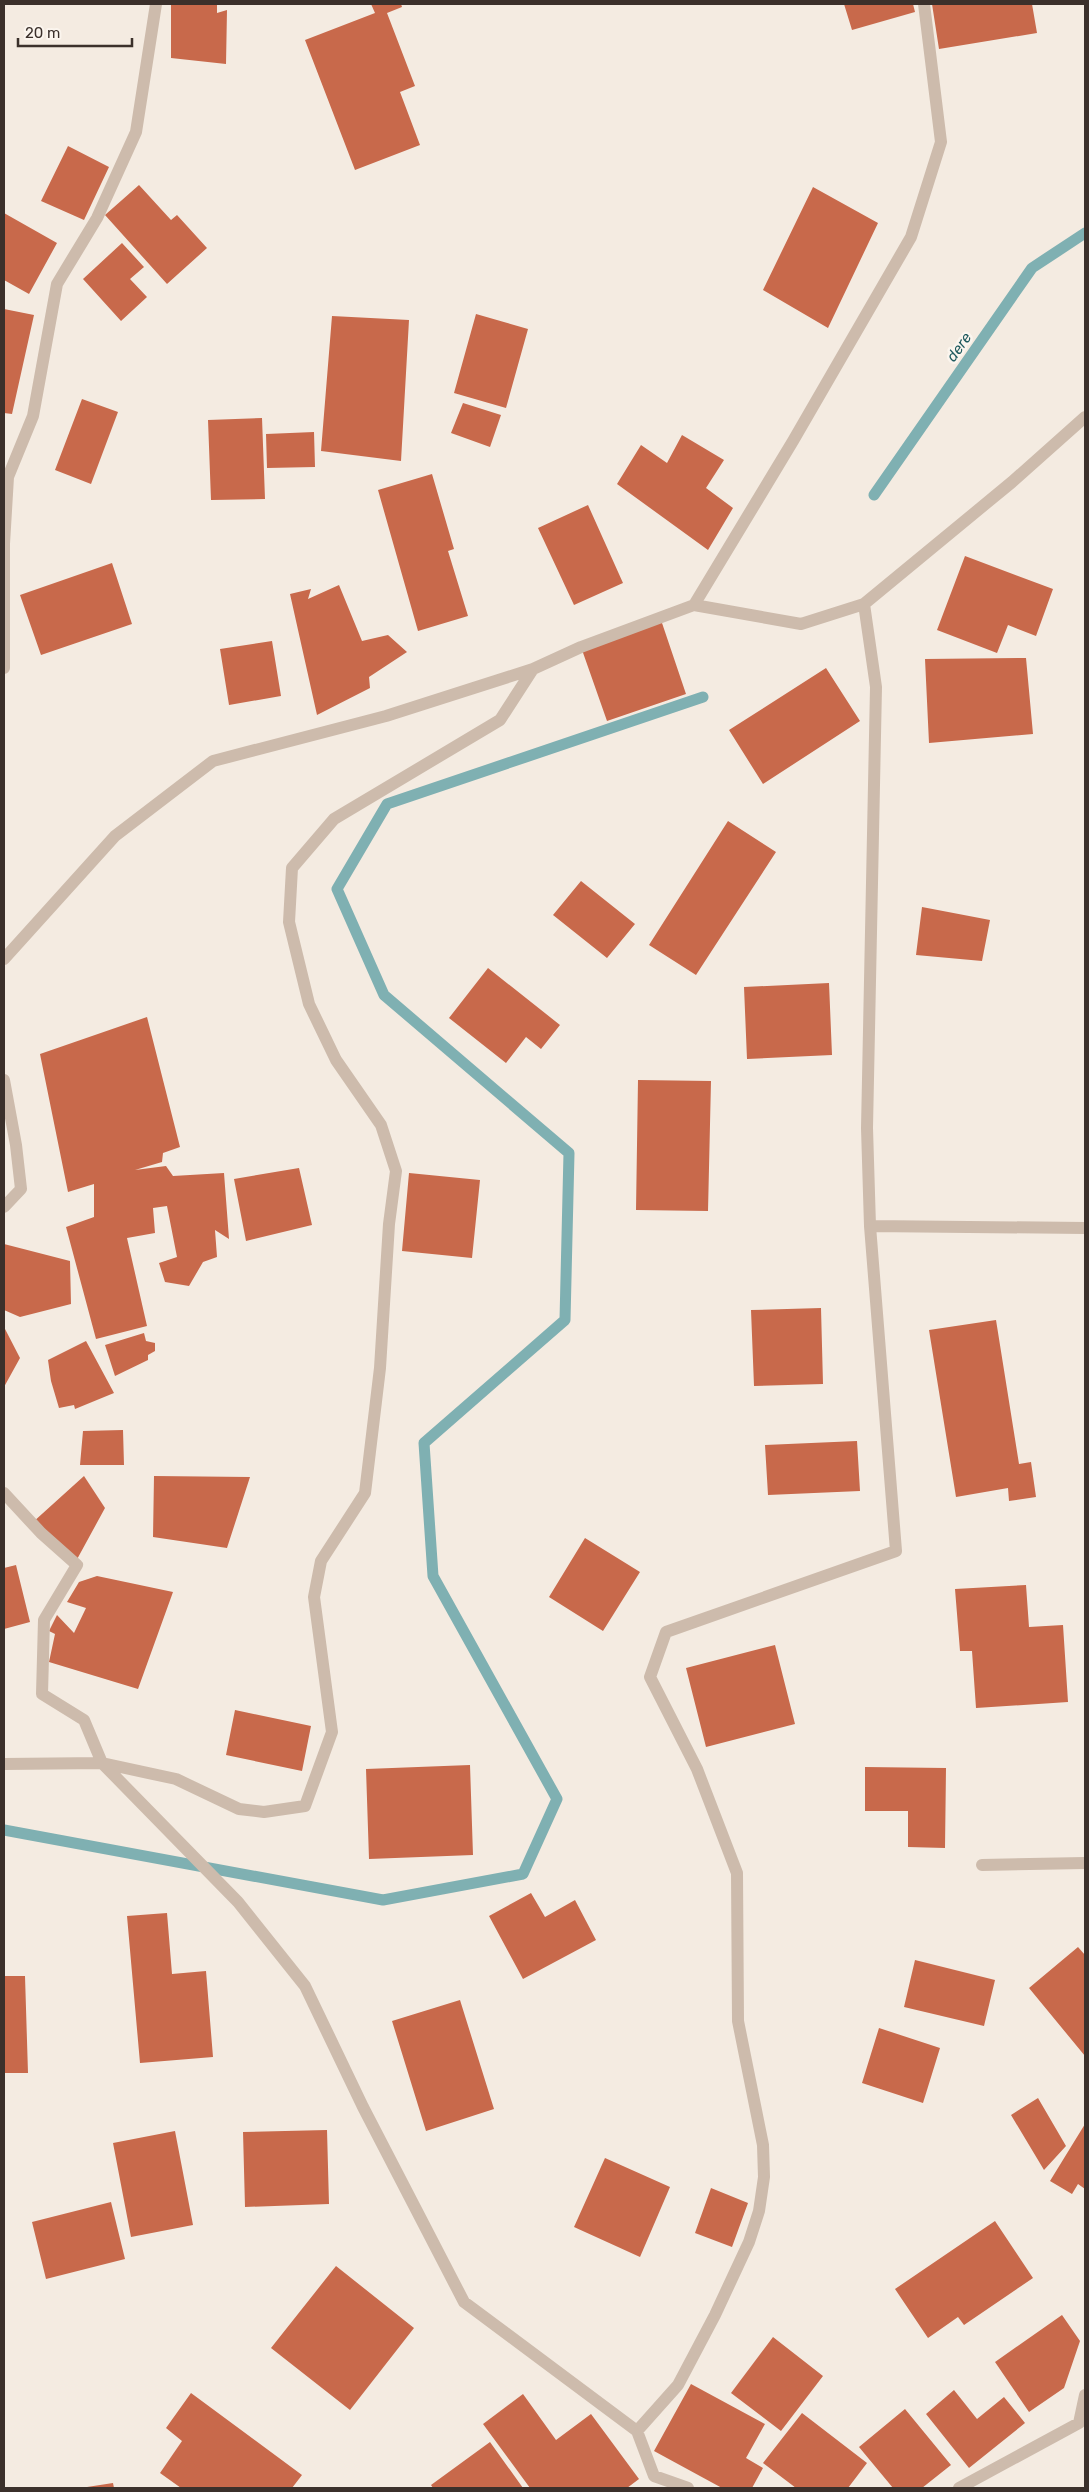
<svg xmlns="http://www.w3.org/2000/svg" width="1089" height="2492" font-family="Rubik,sans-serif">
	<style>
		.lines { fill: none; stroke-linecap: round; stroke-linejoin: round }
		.stream { stroke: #7fb0b2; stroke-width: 11 }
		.building { fill: #c8694b }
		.minor { stroke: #cdbbac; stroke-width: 12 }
		.labels { text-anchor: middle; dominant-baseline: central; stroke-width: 5; stroke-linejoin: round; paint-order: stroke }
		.water-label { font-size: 15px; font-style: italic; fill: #1f5a5e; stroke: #fbf5ee }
	</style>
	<rect width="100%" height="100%" fill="#f4ebe1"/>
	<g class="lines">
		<path class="stream" d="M874,495L1032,268L1085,233
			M4,1830L383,1900L523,1874L557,1799L433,1576L424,1443L565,1320L569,1153L384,995L337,889L387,804L703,697"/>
	</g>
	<path class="building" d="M171,4H217V13L227,10L226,64L171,58Z
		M371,4H401L402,7L387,13L415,86L400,92L420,145L355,170L305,40L375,13Z
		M844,4H913L915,12L852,30Z
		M932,4H1032L1037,33L939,49Z
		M68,146L109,167L84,220L41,201Z
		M139,185L171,220L177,215L207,248L167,284L105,215Z
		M813,187L878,223L828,328L763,290Z
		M4,213L57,243L29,294L4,280Z
		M122,243L144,267L130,279L147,297L121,321L83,279Z
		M4,309L34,315L12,414L4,413Z
		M476,314L528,329L506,408L454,393Z
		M332,316L409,320L401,461L321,451Z
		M82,399L118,412L91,484L55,470Z
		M463,403L501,415L490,447L451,433Z
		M262,418L265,499L211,500L208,420Z
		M314,432L315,467L267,468L266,434Z
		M682,435L724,460L706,488L733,508L708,550L617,484L641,445L667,463Z
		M432,474L454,549L448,551L468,616L418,631L378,490Z
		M588,505L623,583L574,605L538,528Z
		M965,556L1053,589L1036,636L1008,625L997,653L937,630Z
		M112,563L132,624L41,655L20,595Z
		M339,585L362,641L388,635L407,652L369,677L370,688L317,715L290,594L311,589L308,599Z
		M661,620L686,694L607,721L581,647Z
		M272,641L281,696L229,705L220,649Z
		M1026,658L1033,734L929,743L925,659Z
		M826,668L860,721L763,784L729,730Z
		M728,821L776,852L696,975L649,945Z
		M581,881L635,924L607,958L553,915Z
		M922,907L990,920L982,961L916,955Z
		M488,968L560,1025L541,1049L526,1037L506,1063L449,1018Z
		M829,983L832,1055L747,1059L744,987Z
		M147,1017L180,1147L163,1153L162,1162L135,1170L166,1166L173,1176L224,1173L229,1239L215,1230L217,1257L203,1262L189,1286L165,1282L159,1263L177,1257L167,1206L153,1208L155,1233L127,1238L147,1326L96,1339L66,1227L94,1217V1184L68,1192L40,1054Z
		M638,1080L711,1081L708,1211L636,1210Z
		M299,1168L312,1225L246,1241L234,1179Z
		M409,1173L480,1180L472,1258L402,1251Z
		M4,1244L70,1261L71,1304L20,1317L4,1310Z
		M821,1308L823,1384L754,1386L751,1310Z
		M996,1320L1019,1464L1031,1462L1036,1497L1009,1501L1008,1488L956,1497L929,1330Z
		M4,1327L20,1358L4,1387Z
		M144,1333L146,1341L155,1343V1351L148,1355V1360L115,1376L105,1345Z
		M86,1341L114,1393L75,1409L74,1405L59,1408L51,1381L48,1360Z
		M123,1430L124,1465H80L83,1431Z
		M857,1441L860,1491L768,1495L765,1445Z
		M84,1476L105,1508L75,1563L32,1523Z
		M154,1476L250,1477L227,1548L153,1537Z
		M585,1538L640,1572L603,1631L549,1597Z
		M16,1565L30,1622L4,1629V1568Z
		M97,1576L173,1592L138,1689L49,1662L55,1634L49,1631L57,1615L74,1633L86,1608L67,1602L79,1582Z
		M1026,1585L1029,1627L1063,1625L1068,1702L976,1708L972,1651H960L955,1589Z
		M775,1645L795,1724L706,1747L686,1668Z
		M235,1710L311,1726L302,1771L226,1755Z
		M470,1765L473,1855L369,1859L366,1769Z
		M865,1767L946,1768L945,1848L908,1847V1811H865Z
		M531,1893L545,1917L575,1900L596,1940L523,1979L489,1916Z
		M167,1913L172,1974L206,1971L213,2057L140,2063L127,1916Z
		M1078,1947L1085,1955V2056L1029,1988Z
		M915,1960L995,1980L984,2026L904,2007Z
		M4,1976H25L28,2073H4Z
		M460,2000L494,2109L426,2131L392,2021Z
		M879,2028L940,2048L923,2103L862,2083Z
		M1038,2098L1066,2146L1044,2170L1011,2115Z
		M1085,2124V2189L1078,2184L1072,2194L1050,2181Z
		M327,2130L329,2204L245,2207L243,2132Z
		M175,2131L193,2225L131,2237L113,2143Z
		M605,2158L670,2187L640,2257L574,2227Z
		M711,2188L748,2203L732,2247L695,2233Z
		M111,2202L125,2259L46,2279L32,2222Z
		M995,2221L1033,2278L964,2325L958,2317L928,2338L895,2289Z
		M336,2266L414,2328L350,2410L271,2348Z
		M1062,2315L1080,2341L1064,2388L1029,2412L995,2362Z
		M773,2337L823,2376L781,2431L731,2393Z
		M691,2384L765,2424L746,2458L763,2468L752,2488H722L654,2451Z
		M954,2390L977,2419L1004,2397L1025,2423L969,2468L926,2414Z
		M191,2393L302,2475L292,2488H181L160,2473L182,2441L166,2428Z
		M523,2394L556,2440L591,2414L639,2479L627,2488H530L483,2424Z
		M905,2409L951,2465L922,2488H893L859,2447Z
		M802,2413L867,2463L848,2488H796L763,2463Z
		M490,2442L523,2488H433L431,2485Z
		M113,2483L114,2488H87V2487Z"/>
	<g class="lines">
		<path class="minor" d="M694,605L793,441L911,237L941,142L924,4
			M4,668V544L8,477L33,416L57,284L97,218L136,132L156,4
			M4,959L115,836L213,761L386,716L533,669L581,647L694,605L801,624L864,604L1012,482L1085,417
			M4,1080L16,1145L21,1189L4,1207
			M870,1226L1085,1228
			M4,1493L41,1533L77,1565L44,1620L42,1694L84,1720L102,1763L238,1902L305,1986L363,2107L464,2302L637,2431L654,2476L688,2488
			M4,1764L102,1763L176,1779L239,1809L264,1812L305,1806L332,1732L314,1597L321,1561L365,1493L380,1368L389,1224L396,1171L381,1125L336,1060L309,1004L289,922L292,868L334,819L500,720L533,669
			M982,1865L1085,1863
			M637,2431L678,2385L715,2315L749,2242L759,2211L764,2177L763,2145L738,2021L737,1873L697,1769L650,1677L666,1632L896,1551L870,1226L867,1128L876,687L864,604
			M959,2488L1079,2423L1085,2395"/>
	</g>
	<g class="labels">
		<g class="water-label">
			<text transform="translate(959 347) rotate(-55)">dere</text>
		</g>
	</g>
	<rect width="1089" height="2492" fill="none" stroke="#3b302b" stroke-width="10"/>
	<path d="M18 38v8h114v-8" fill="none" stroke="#3b302b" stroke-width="2.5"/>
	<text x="25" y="38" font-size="15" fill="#3b302b" stroke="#fbf5ee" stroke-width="4" paint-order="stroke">20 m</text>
</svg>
